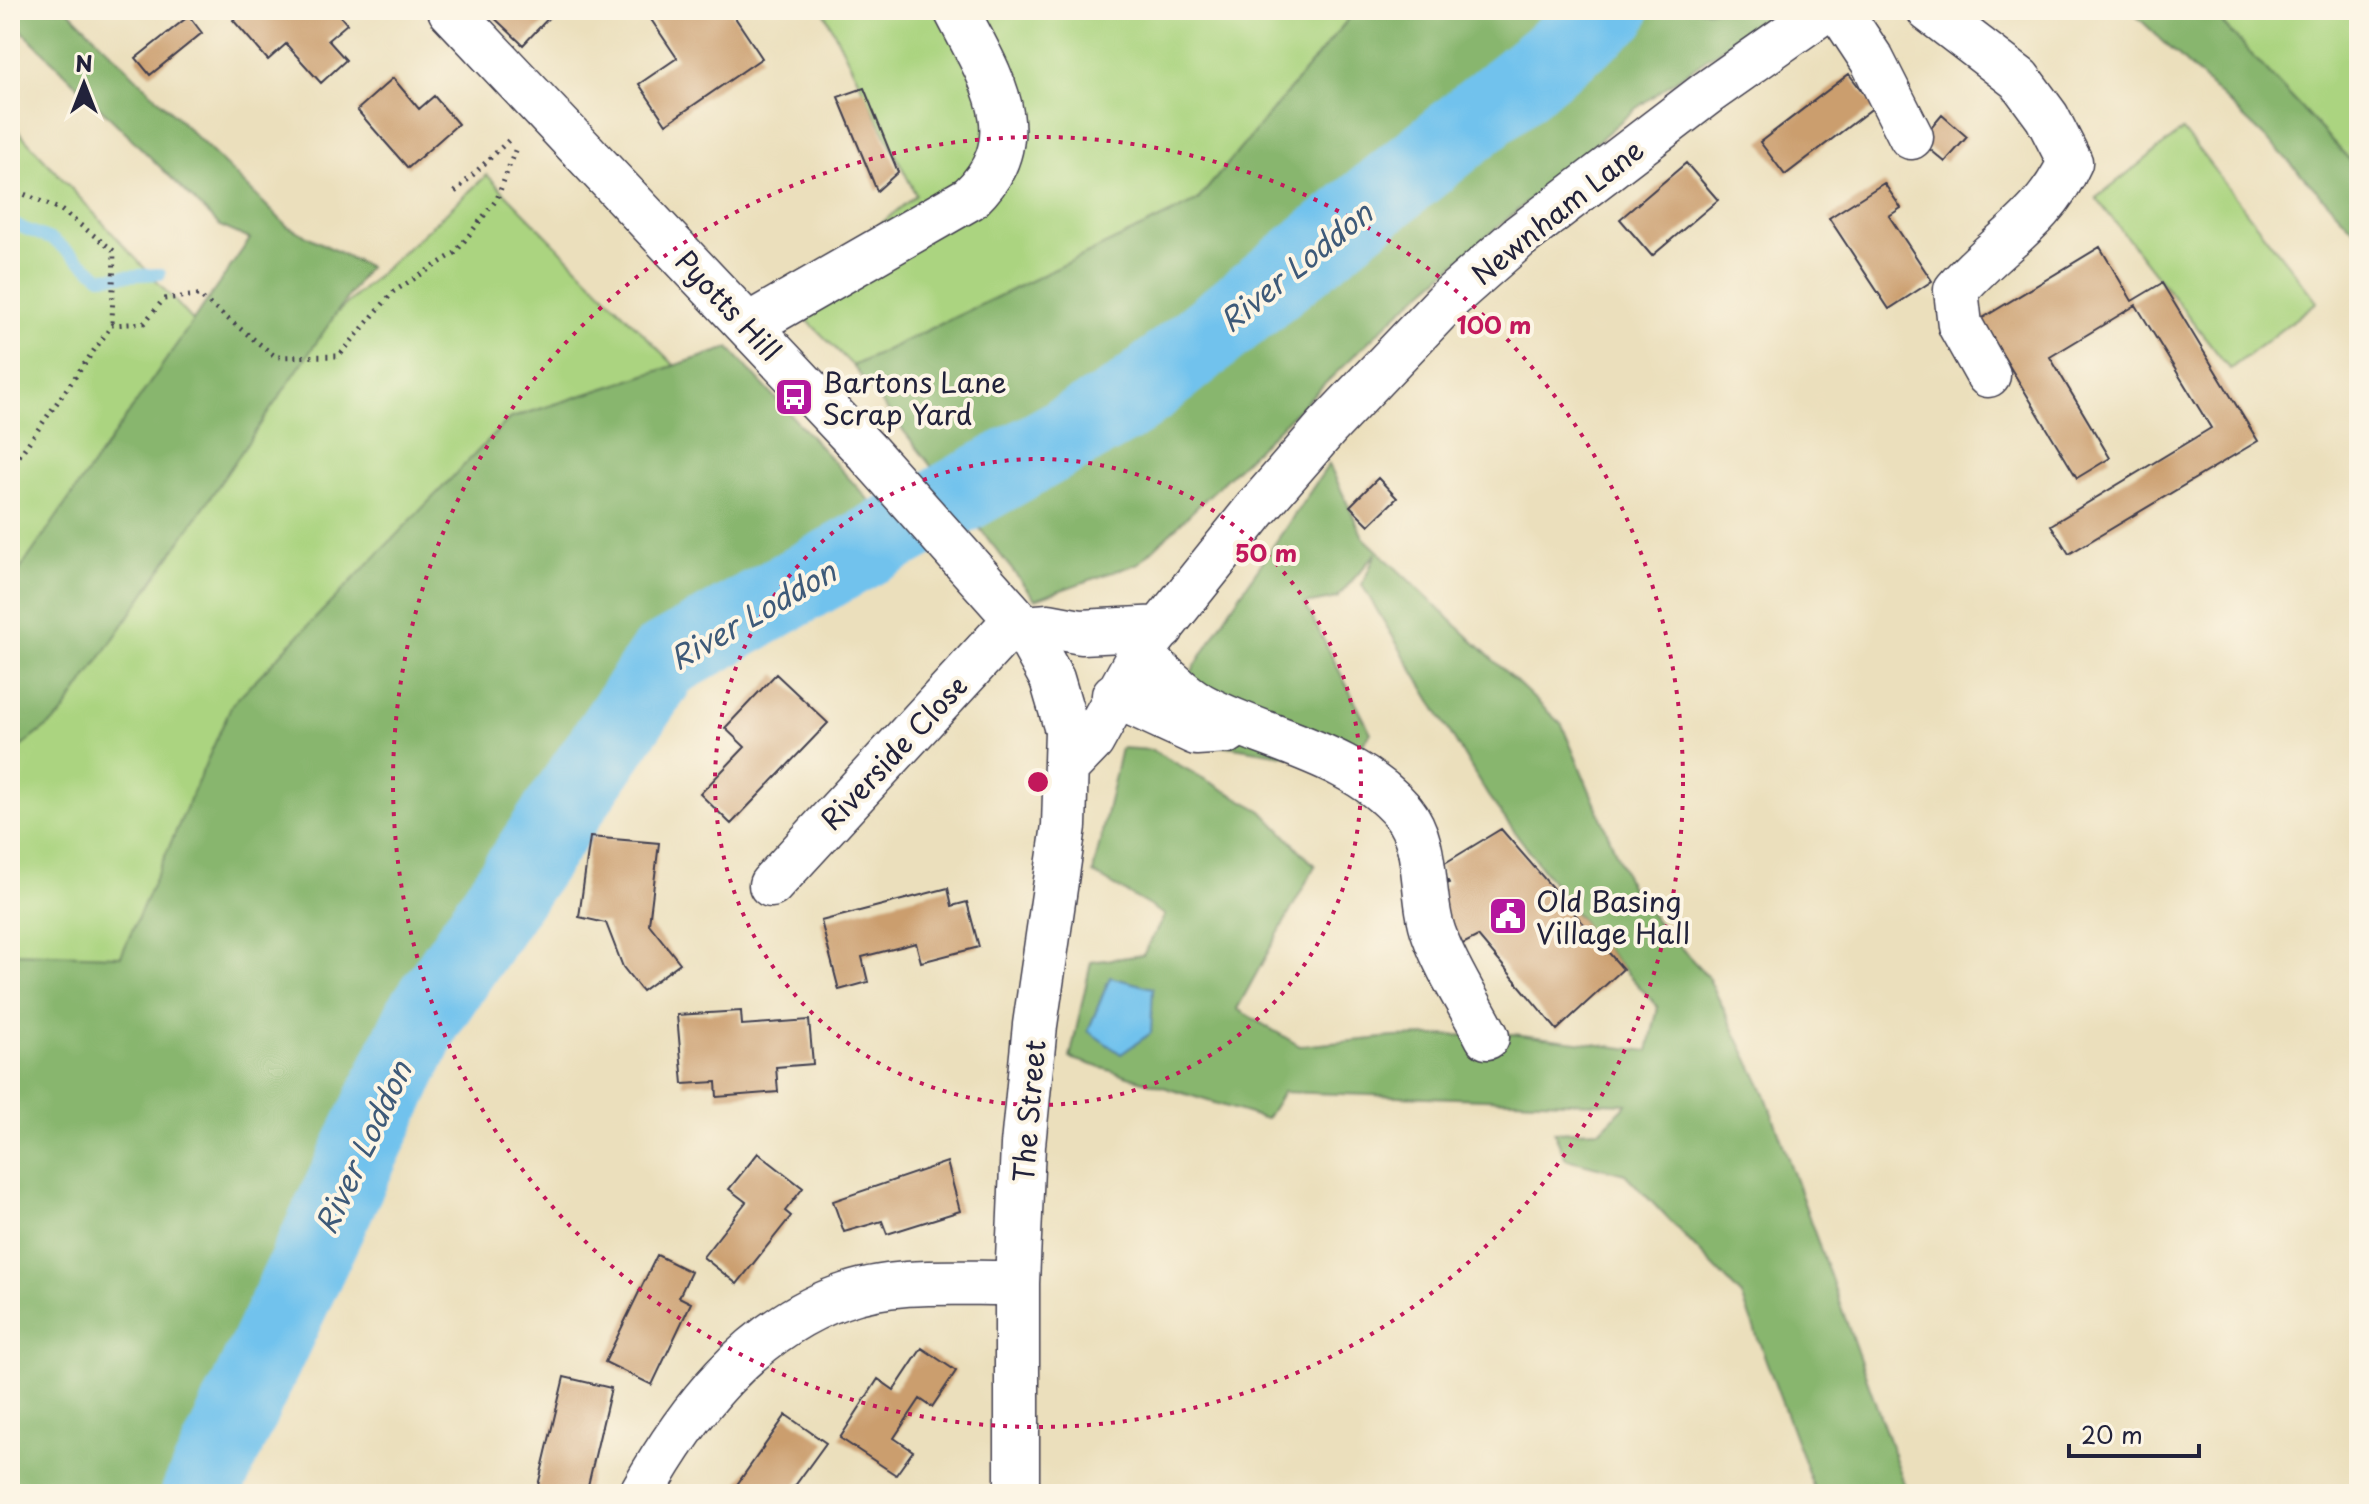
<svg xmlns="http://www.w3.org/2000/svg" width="2369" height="1504" font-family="'Playpen Sans',sans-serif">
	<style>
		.green { fill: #abd480; stroke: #667b5e; stroke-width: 2 }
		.forest { fill: #88b66e; stroke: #556c54; stroke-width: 2 }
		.water { fill: #71c2ed; stroke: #4a7294; stroke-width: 2 }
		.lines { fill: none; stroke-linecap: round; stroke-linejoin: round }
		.stream { stroke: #71c2ed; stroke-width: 12 }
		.river { stroke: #71c2ed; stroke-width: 78 }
		.building { fill: #cb9e6e }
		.minor-casing { stroke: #403e4e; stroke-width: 47 }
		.path { stroke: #403e4e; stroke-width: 5; stroke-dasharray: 2 6; stroke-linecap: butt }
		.minor { stroke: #fff; stroke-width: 44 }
		.ring { fill: none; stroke: #c2185b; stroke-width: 4; stroke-dasharray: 4 8 }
		.labels { text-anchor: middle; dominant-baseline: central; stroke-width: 8; stroke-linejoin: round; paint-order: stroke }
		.street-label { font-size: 28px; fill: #22223b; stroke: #fcf5e5 }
		.poi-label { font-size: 28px; fill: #22223b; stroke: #fcf5e5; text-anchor: start }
		.water-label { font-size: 30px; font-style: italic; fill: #3e5a79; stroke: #fcf5e5 }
		.centre { fill: #c2185b; stroke: #fcf5e5; stroke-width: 4 }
		.ring-label { font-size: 24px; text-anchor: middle; font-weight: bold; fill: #c2185b; stroke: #fcf5e5; stroke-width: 8; stroke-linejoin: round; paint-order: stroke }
	</style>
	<rect width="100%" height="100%" fill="#fcf5e5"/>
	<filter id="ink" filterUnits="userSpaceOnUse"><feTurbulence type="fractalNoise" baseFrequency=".0125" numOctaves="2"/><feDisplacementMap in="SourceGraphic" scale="16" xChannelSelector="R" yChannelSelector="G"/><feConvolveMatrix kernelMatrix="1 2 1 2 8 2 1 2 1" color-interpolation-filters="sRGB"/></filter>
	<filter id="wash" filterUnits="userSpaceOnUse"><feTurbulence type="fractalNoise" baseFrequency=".006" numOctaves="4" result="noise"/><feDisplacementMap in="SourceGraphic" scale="32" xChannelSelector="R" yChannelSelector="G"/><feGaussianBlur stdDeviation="1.8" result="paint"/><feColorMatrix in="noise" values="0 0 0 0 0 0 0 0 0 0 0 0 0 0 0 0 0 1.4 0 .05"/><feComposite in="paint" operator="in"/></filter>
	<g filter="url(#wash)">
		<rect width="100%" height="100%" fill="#ebdfbc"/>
		<path class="green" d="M823,10H1356L1197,201L853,366L787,300L916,195Z
			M2210,10H2359V170Z
			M10,122L255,388L487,175L820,513L641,605L10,1494Z
			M2183,130L2317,302L2230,369L2096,198Z"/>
		<path class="forest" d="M10,10H68L287,226L368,267L60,717L10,755V584L250,239L220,226L10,19Z
			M1356,10H1776L1635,109L1398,313L1139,563L1035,599L853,366L1197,201Z
			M2130,10H2210L2359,170V235L2278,150Z
			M729,348L881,513L648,652L401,1013L164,1494H10V953L121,956L232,704L509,419Z
			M1329,464L1363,537L1562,725L1635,898L1708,977L1765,1094L1908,1494H1816L1742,1296L1625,1174L1566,1159L1554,1132L1601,1130L1627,1104L1283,1092L1266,1119L1070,1058L1091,962L1143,955L1165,915L1093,873L1121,748L1152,750L1262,811L1315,866L1237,1009L1300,1046L1394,1037L1513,1034L1648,1051L1658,1007L1589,931L1488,796L1362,585L1376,553L1337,598L1305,604L1371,733L1345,765L1153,734L1229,611Z"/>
		<path class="water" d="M1110,977L1153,988L1151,1033L1121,1054L1088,1031Z"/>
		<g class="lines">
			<path class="stream" d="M10,223L53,240L101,277L160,274"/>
			<path class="river" d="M200,1494L423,1018L664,661L1128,401L1611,10"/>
		</g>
		<g id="blocks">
			<path class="building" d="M245,10H335L347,24L328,40L346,60L321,83L286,44L268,60L233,20Z
				M486,10H556L523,45Z
				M662,10H730L762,58L666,124L639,84L677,58L650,18Z
				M189,16L202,33L150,75L136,58Z
				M1849,74L1874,107L1785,175L1760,142Z
				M393,78L419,109L434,96L458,124L408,168L357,110Z
				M864,88L898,172L877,191L838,97Z
				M1942,115L1967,137L1945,162L1920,141Z
				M1686,163L1718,200L1652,256L1620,219Z
				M1884,183L1901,208L1889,216L1932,281L1889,309L1829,218Z
				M2100,247L2132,301L2162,283L2258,441L2069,554L2051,525L2211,428L2136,305L2050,357L2110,458L2077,478L1981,319Z
				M1378,478L1397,498L1369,525L1350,506Z
				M776,674L828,723L731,824L700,794L745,747L725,728Z
				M1501,829L1623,969L1557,1030L1478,936L1457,947L1427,897L1449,883L1440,866Z
				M590,837L659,843L649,924L680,963L642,991L623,967L606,923L579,917Z
				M948,888L952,906L967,902L979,947L921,962L916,943L862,957L868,982L839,990L821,921Z
				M741,1011L742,1025L809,1020L813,1064L776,1067L778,1092L717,1097L716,1082L683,1084L677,1015Z
				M758,1153L803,1188L785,1211L791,1216L737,1284L703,1257L746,1202L729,1189Z
				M947,1162L960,1211L887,1234L882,1221L844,1232L833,1201Z
				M657,1255L691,1272L679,1297L691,1303L652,1385L605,1362Z
				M922,1348L956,1371L932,1407L920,1399L894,1438L913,1451L896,1475L840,1438L878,1379L894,1390Z
				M564,1377L611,1388L586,1494H536Z
				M786,1415L826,1443L789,1494H739L742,1490L736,1486Z"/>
		</g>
	</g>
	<g filter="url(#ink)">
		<use href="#blocks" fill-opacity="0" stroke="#403e4e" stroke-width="2"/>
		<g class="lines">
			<g class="minor-casing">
				<path id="minor" d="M450,10L868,453L1024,628L1052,679L1067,730L1064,826L1035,1025L1023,1145L1017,1283V1494
					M1839,10L1872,60L1911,137
					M1929,10L2019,79L2047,117L2070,162C2043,222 1997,242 1956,290L1960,325L1988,375
					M749,325L970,198C1034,137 989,75 956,10
					M1024,628L1049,626L1081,632L1162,628
					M1140,654C1160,671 1182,696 1206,708C1270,741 1354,754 1403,812C1430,845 1420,896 1434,934C1447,970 1470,1004 1487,1037
					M1114,695L1196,733L1228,731
					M1066,768L1092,741L1140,654L1256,509L1327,427L1451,297L1519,237L1707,93L1825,10
					M771,885L1016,619
					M641,1494C687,1412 749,1330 841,1297C895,1277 961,1284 1017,1283"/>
			</g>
			<path class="path" d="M10,188L61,210L114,251L112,325
				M455,192L510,139
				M10,469L112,325L144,323L164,299L198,295L276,357L339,356L393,292L455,253L497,199L517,145"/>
			<use href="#minor" class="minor"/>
		</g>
	</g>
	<g class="ring">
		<circle cx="1038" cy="782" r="323"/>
		<circle cx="1038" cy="782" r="645"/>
	</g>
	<defs>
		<g id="bus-square" transform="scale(2)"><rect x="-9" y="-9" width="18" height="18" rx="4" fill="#b5179e" stroke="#fcf5e5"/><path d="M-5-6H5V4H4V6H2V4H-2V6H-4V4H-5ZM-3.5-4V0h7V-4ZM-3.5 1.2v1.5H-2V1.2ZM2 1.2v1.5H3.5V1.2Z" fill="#fff"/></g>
		<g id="civic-square" transform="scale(2)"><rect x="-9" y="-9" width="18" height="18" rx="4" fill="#b5179e" stroke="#fcf5e5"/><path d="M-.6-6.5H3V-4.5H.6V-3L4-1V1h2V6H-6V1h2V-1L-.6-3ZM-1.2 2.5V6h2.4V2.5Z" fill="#fff"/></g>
	</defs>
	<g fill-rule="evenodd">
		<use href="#bus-square" x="794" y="397"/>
		<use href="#civic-square" x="1508" y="916"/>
	</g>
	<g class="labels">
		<g class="street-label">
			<text transform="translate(1557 211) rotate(-39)">Newnham Lane</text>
			<text transform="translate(729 305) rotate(47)">Pyotts Hill</text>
			<text transform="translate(893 752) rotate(-47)">Riverside Close</text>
			<text transform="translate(1028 1111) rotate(-85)">The Street</text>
		</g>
		<g class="poi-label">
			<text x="822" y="381">Bartons Lane<tspan x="822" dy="32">Scrap Yard</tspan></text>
			<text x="1536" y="900">Old Basing<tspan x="1536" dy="32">Village Hall</tspan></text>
		</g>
		<g class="water-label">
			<text transform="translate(1295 266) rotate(-39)">River Loddon</text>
			<text transform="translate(752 614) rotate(-30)">River Loddon</text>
			<text transform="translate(362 1147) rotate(-65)">River Loddon</text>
		</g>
	</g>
	<circle cx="1038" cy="782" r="12" class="centre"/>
	<g class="ring-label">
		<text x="1494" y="334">100 m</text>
		<text x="1266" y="562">50 m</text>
	</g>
	<rect width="2369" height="1504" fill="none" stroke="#fcf5e5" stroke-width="40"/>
	<g transform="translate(84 84)" stroke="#fcf5e5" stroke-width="6" paint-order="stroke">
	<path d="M0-6L14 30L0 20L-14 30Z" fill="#22223b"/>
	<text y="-12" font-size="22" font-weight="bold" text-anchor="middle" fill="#22223b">N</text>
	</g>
	<path d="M2069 1444v12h130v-12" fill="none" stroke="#22223b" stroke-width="4"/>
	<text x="2081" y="1444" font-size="24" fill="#22223b" stroke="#fcf5e5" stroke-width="6" paint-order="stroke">20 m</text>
</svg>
